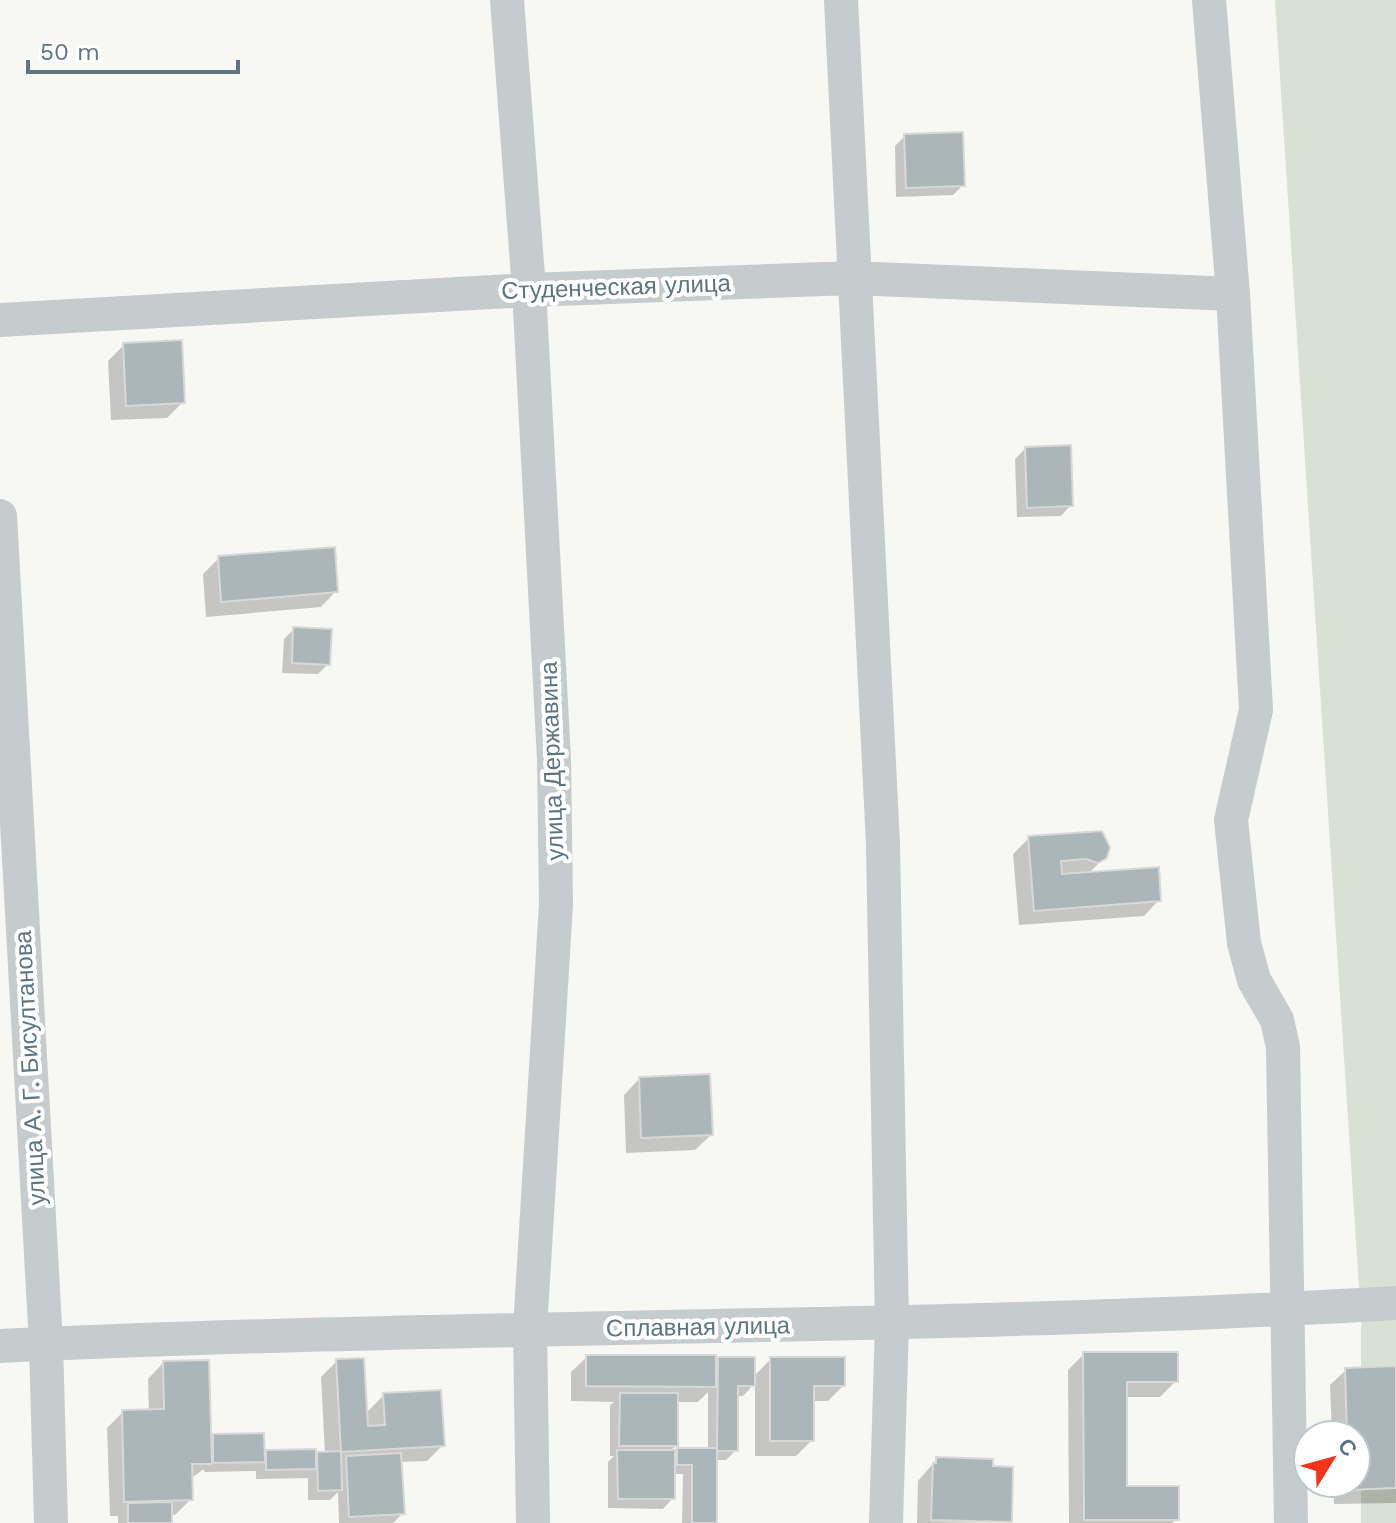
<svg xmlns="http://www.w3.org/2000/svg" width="1396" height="1523" font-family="'Work Sans',sans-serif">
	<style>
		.green { fill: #d9e0d4 }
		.shadow { fill: #0003; fill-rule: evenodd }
		.building { fill: #aab6b9; stroke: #d9d8d6; stroke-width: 2 }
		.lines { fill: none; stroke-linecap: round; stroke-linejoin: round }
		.minor { stroke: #c6cbcd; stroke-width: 34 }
		.labels { text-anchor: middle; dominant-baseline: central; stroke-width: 8; stroke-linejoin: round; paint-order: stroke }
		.street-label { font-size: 24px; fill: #5f7681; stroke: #fff }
	</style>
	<rect width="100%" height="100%" fill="#f7f7f4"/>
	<path class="green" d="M1275,0H1396V1523H1361V1318Z"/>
	<path class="shadow" d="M905,136L963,185L953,195L896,197L895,146Z
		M124,345L183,402L167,418L111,420L108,361Z
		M1025,449L1071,505L1061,516L1017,517L1015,459Z
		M219,558L336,591L321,607L206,617L203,574Z
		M294,629L328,664L318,674L282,673L284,639Z
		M1029,838L1105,857L1088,874L1159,900L1144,916L1019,925L1013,854Z
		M639,1079L711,1135L695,1150L626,1153L624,1095Z
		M1084,1354L1176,1381L1160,1397H1125V1488L1177,1519L1172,1523H1069L1068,1370Z
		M587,1357L714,1363L718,1359L753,1377L771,1359L843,1386L828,1401H812V1440L796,1456H755V1383L743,1396H736V1450L726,1460H715V1523H682L683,1474H673V1498L663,1509L608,1508V1462L614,1456H610V1405L614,1402L571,1401V1372ZM708,1392V1451H670L676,1446V1402H698Z
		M337,1361L365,1414L384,1395L443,1445L427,1461L400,1462L403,1513L393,1523H339L338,1492L330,1500H308V1478L256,1479V1471L204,1472V1469L190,1479L191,1499L175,1515H170V1523H118V1516H110L107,1428L123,1412H149L148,1379L163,1363L209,1441L214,1436L263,1452L325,1453L321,1377Z
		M1396,1368V1503L1334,1504L1333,1483H1356V1435H1332L1330,1385L1346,1370Z
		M937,1459L991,1468L1010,1522L917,1523L918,1481Z"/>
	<path class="building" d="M963,132L965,186L906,188L904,134Z
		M182,340L185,403L126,406L123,343Z
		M1071,445L1073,506L1027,508L1025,447Z
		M335,547L338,592L221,602L218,556Z
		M293,627L332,629L330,665L292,663Z
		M1102,831L1110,847L1107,858L1098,863L1086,859L1061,861L1062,874L1159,867L1161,901L1034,911L1028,836Z
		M710,1074L713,1135L641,1138L639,1077Z
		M1083,1352H1178V1382H1127V1486H1179V1520H1084Z
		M586,1355H716V1387L586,1386Z
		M718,1357H755V1386H738V1451H717Z
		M770,1357H845V1386H814V1441H770Z
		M364,1358L368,1426L385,1425L383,1393L441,1390L445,1446L341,1452L336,1359Z
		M209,1360L212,1464H192L193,1500L124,1502L122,1410L164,1409L163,1361Z
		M1396,1366V1488L1349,1490V1483H1356V1435H1347L1345,1368Z
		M620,1393H678V1446H619Z
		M264,1433L265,1462L213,1463V1434Z
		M677,1448H717V1523H692V1465H677Z
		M316,1449V1469L266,1470V1450Z
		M617,1450H675V1499H618Z
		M341,1451L342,1490L318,1491L317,1452Z
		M401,1453L405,1514L349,1517L346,1456Z
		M936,1457L993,1459V1466L1013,1467L1012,1522L931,1520L933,1463H936Z
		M172,1502V1523H128V1503Z"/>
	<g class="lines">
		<path class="minor" d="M507,0L529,290L554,759L556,904L530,1329L533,1523
			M841,0L883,844L892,1324L886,1523
			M1209,0L1233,294L1256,710L1231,820L1244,943L1254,980L1277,1020L1283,1047L1291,1523
			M0,320L529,290L852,278L1233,294
			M0,516L46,1344L51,1523
			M0,1346C465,1324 931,1330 1396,1303"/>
	</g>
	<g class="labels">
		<g class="street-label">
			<text transform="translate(616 287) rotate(-2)">Студенческая улица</text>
			<text transform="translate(552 761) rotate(-92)">улица Державина</text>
			<text transform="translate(30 1068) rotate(-93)">улица А. Г. Бисултанова</text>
			<text transform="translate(698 1327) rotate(-1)">Сплавная улица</text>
		</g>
	</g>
	<g transform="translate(1332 1459) rotate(53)"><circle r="38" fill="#ffffff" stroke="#bfc8cd" stroke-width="2"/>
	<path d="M0-6L14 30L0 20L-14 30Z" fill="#f33618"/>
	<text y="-12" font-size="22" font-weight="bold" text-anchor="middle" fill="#5f7681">С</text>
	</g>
	<path d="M28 60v12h210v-12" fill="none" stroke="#5f7681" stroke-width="4"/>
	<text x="40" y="60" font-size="24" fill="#5f7681" stroke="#ffffff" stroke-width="6" paint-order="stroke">50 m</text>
</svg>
